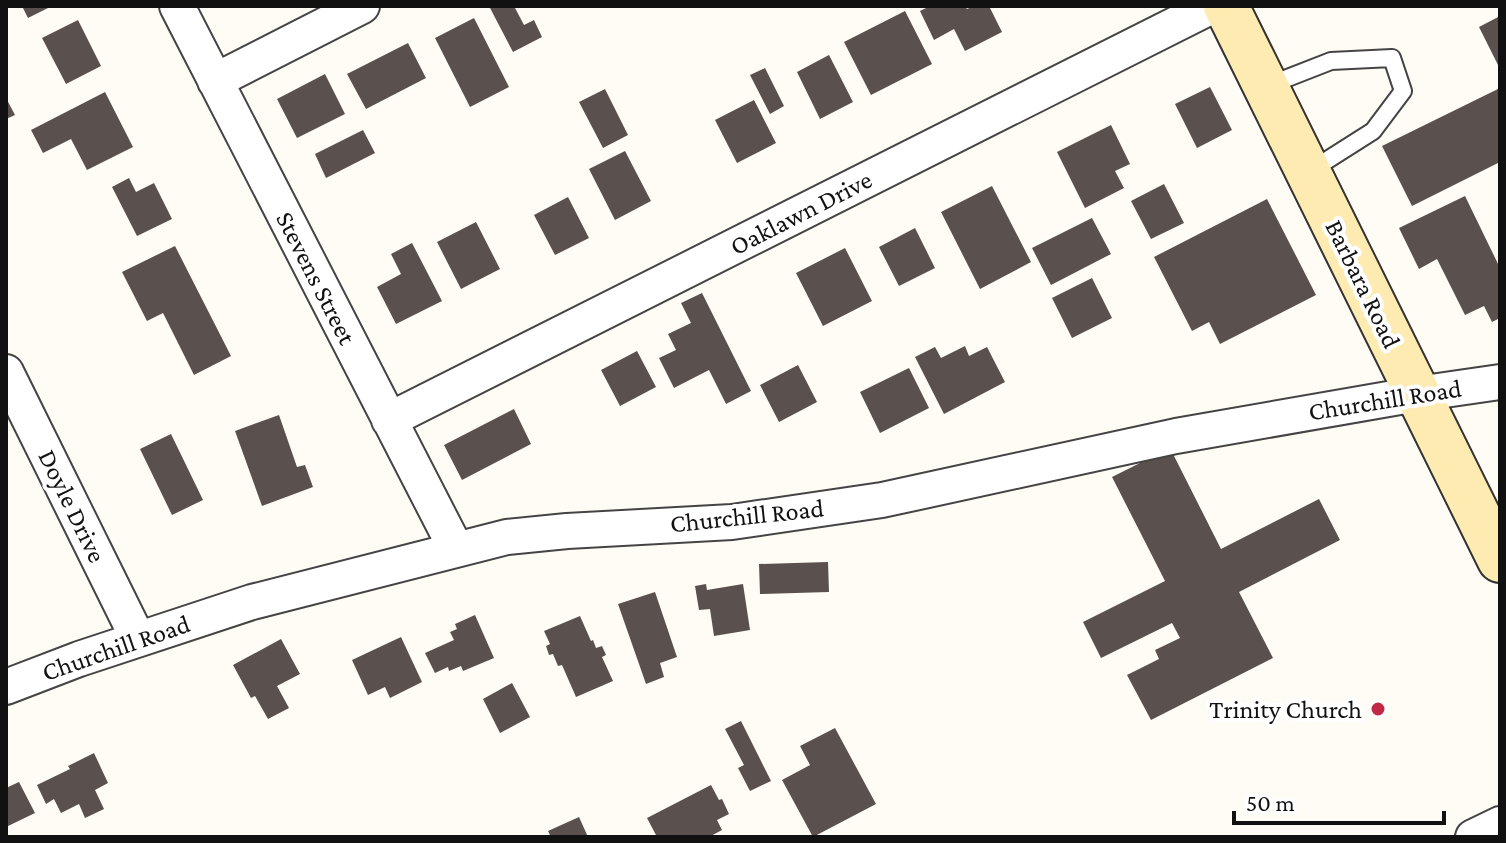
<svg xmlns="http://www.w3.org/2000/svg" width="1506" height="843" font-family="'Crimson Pro',serif">
	<style>
		.building { fill: #5a504d }
		.lines { fill: none; stroke-linecap: round; stroke-linejoin: round }
		.lane-casing { stroke: #444; stroke-width: 20 }
		.street-casing { stroke: #444; stroke-width: 38 }
		.secondary-casing { stroke: #333; stroke-width: 48 }
		.lane { stroke: #fff; stroke-width: 16 }
		.street { stroke: #fff; stroke-width: 34 }
		.secondary { stroke: #fdebb1; stroke-width: 44 }
		.poi-dot { fill: #c02945; stroke: #fff; stroke-width: 3 }
		.labels { text-anchor: middle; dominant-baseline: central; stroke-width: 8; stroke-linejoin: round; paint-order: stroke }
		.street-label { font-size: 26px; fill: #111; stroke: #fff }
		.poi-label { font-size: 26px; fill: #111; stroke: #fff; text-anchor: end }
	</style>
	<rect width="100%" height="100%" fill="#fffbf5"/>
	<path class="building" d="M22,6H52L28,18Z
		M489,6H514L524,25L534,20L542,37L513,52Z
		M930,6H965L967,9L974,6H989L1002,32L965,51L954,29L934,40L920,11Z
		M905,11L932,64L871,95L844,42Z
		M1500,16V69L1479,27Z
		M474,18L509,87L470,107L435,38Z
		M78,20L101,66L66,84L42,38Z
		M408,43L426,78L366,109L347,74Z
		M829,55L853,102L820,119L797,72Z
		M765,68L784,106L770,114L750,75Z
		M325,74L345,114L297,138L277,99Z
		M1210,87L1232,130L1197,148L1175,104Z
		M1500,88V162L1412,206L1382,146Z
		M605,89L628,135L603,148L579,102Z
		M105,92L133,147L87,170L71,139L43,153L31,130Z
		M6,98L15,115L6,119Z
		M754,100L776,143L737,163L715,120Z
		M1111,125L1130,164L1115,171L1124,188L1085,208L1057,152Z
		M363,130L375,153L326,178L315,154Z
		M625,151L651,201L615,220L589,169Z
		M129,178L136,192L154,183L172,219L137,236L112,187Z
		M1164,184L1184,223L1151,239L1131,201Z
		M992,186L1031,262L980,289L941,212Z
		M1465,196L1500,268V318L1492,322L1484,306L1465,315L1437,259L1419,269L1399,228Z
		M568,197L589,238L555,255L534,215Z
		M1267,199L1316,295L1220,344L1209,322L1192,331L1154,257Z
		M1092,218L1111,254L1051,285L1032,248Z
		M476,222L500,269L461,289L437,242Z
		M915,228L935,268L899,286L879,247Z
		M412,243L442,301L396,324L377,287L401,274L391,254Z
		M175,246L231,356L194,375L163,313L147,321L122,272Z
		M845,248L872,301L823,326L796,273Z
		M1092,278L1112,318L1072,338L1052,298Z
		M702,293L751,391L726,404L709,370L674,388L659,358L676,350L668,334L691,323L681,303Z
		M965,346L969,356L987,347L1005,382L944,414L915,357L935,347L941,358Z
		M637,351L656,387L620,406L601,370Z
		M798,365L817,402L779,422L760,385Z
		M909,368L929,408L880,433L860,392Z
		M514,409L531,444L462,480L444,445Z
		M279,415L297,467L305,465L313,487L262,506L235,431Z
		M171,434L203,500L172,515L140,449Z
		M1170,448L1221,549L1319,499L1340,540L1239,592L1273,658L1151,720L1127,675L1159,659L1155,650L1180,638L1172,623L1101,658L1083,622L1165,581L1112,477Z
		M828,562L829,592L760,594L759,564Z
		M706,584L707,590L743,584L750,630L714,636L710,609L699,610L695,586Z
		M655,592L677,657L660,663L664,677L646,684L618,604Z
		M475,615L494,658L463,671L461,666L449,671L448,667L435,673L425,653L454,640L450,632L457,629L455,624Z
		M580,616L591,641L593,640L596,648L602,646L606,655L602,657L613,681L576,697L562,665L558,666L553,654L549,655L546,646L550,644L544,631Z
		M401,637L422,682L390,698L385,687L368,695L352,660Z
		M281,639L300,674L277,686L289,708L268,719L255,696L251,698L233,665Z
		M512,683L530,717L500,733L483,699Z
		M741,721L771,781L750,791L738,768L744,765L725,729Z
		M835,728L876,804L813,837L782,780L810,765L800,746Z
		M94,753L108,783L95,790L104,809L85,818L79,804L61,813L54,799L46,804L37,785L70,769L68,766Z
		M19,782L35,813L6,827V788Z
		M711,785L719,800L722,799L729,814L717,820L722,830L709,837H657L647,818Z
		M579,817L588,837H551L548,831Z"/>
	<g class="lines">
		<g class="lane-casing">
			<path id="lane" d="M1267,86L1331,61L1392,58L1403,91L1373,131L1310,171"/>
		</g>
		<g class="street-casing">
			<path id="street" d="M177,6L456,549
				M215,81L362,6
				M6,372L138,639
				M389,420L1212,6
				M6,687L79,659L252,602L507,537L567,531L732,522L882,500L1176,436L1417,394L1500,382
				M1473,837L1500,824"/>
		</g>
		<g class="secondary-casing">
			<path id="secondary" d="M1226,6L1500,560"/>
		</g>
		<use href="#lane" class="lane"/>
		<use href="#street" class="street"/>
		<use href="#secondary" class="secondary"/>
	</g>
	<circle class="poi-dot" cx="1378" cy="709" r="8"/>
	<g class="labels">
		<g class="street-label">
			<text transform="translate(801 213) rotate(-27)">Oaklawn Drive</text>
			<text transform="translate(316 278) rotate(63)">Stevens Street</text>
			<text transform="translate(1363 284) rotate(64)">Barbara Road</text>
			<text transform="translate(1385 400) rotate(-9)">Churchill Road</text>
			<text transform="translate(72 506) rotate(64)">Doyle Drive</text>
			<text transform="translate(747 516) rotate(-6)">Churchill Road</text>
			<text transform="translate(116 648) rotate(-19)">Churchill Road</text>
		</g>
		<g class="poi-label">
			<text x="1362" y="709">Trinity Church</text>
		</g>
	</g>
	<rect width="1506" height="843" fill="none" stroke="#111111" stroke-width="16"/>
	<path d="M1234 811v12h210v-12" fill="none" stroke="#111111" stroke-width="4"/>
	<text x="1246" y="811" font-size="24" fill="#111111" stroke="#ffffff" stroke-width="6" paint-order="stroke">50 m</text>
</svg>
